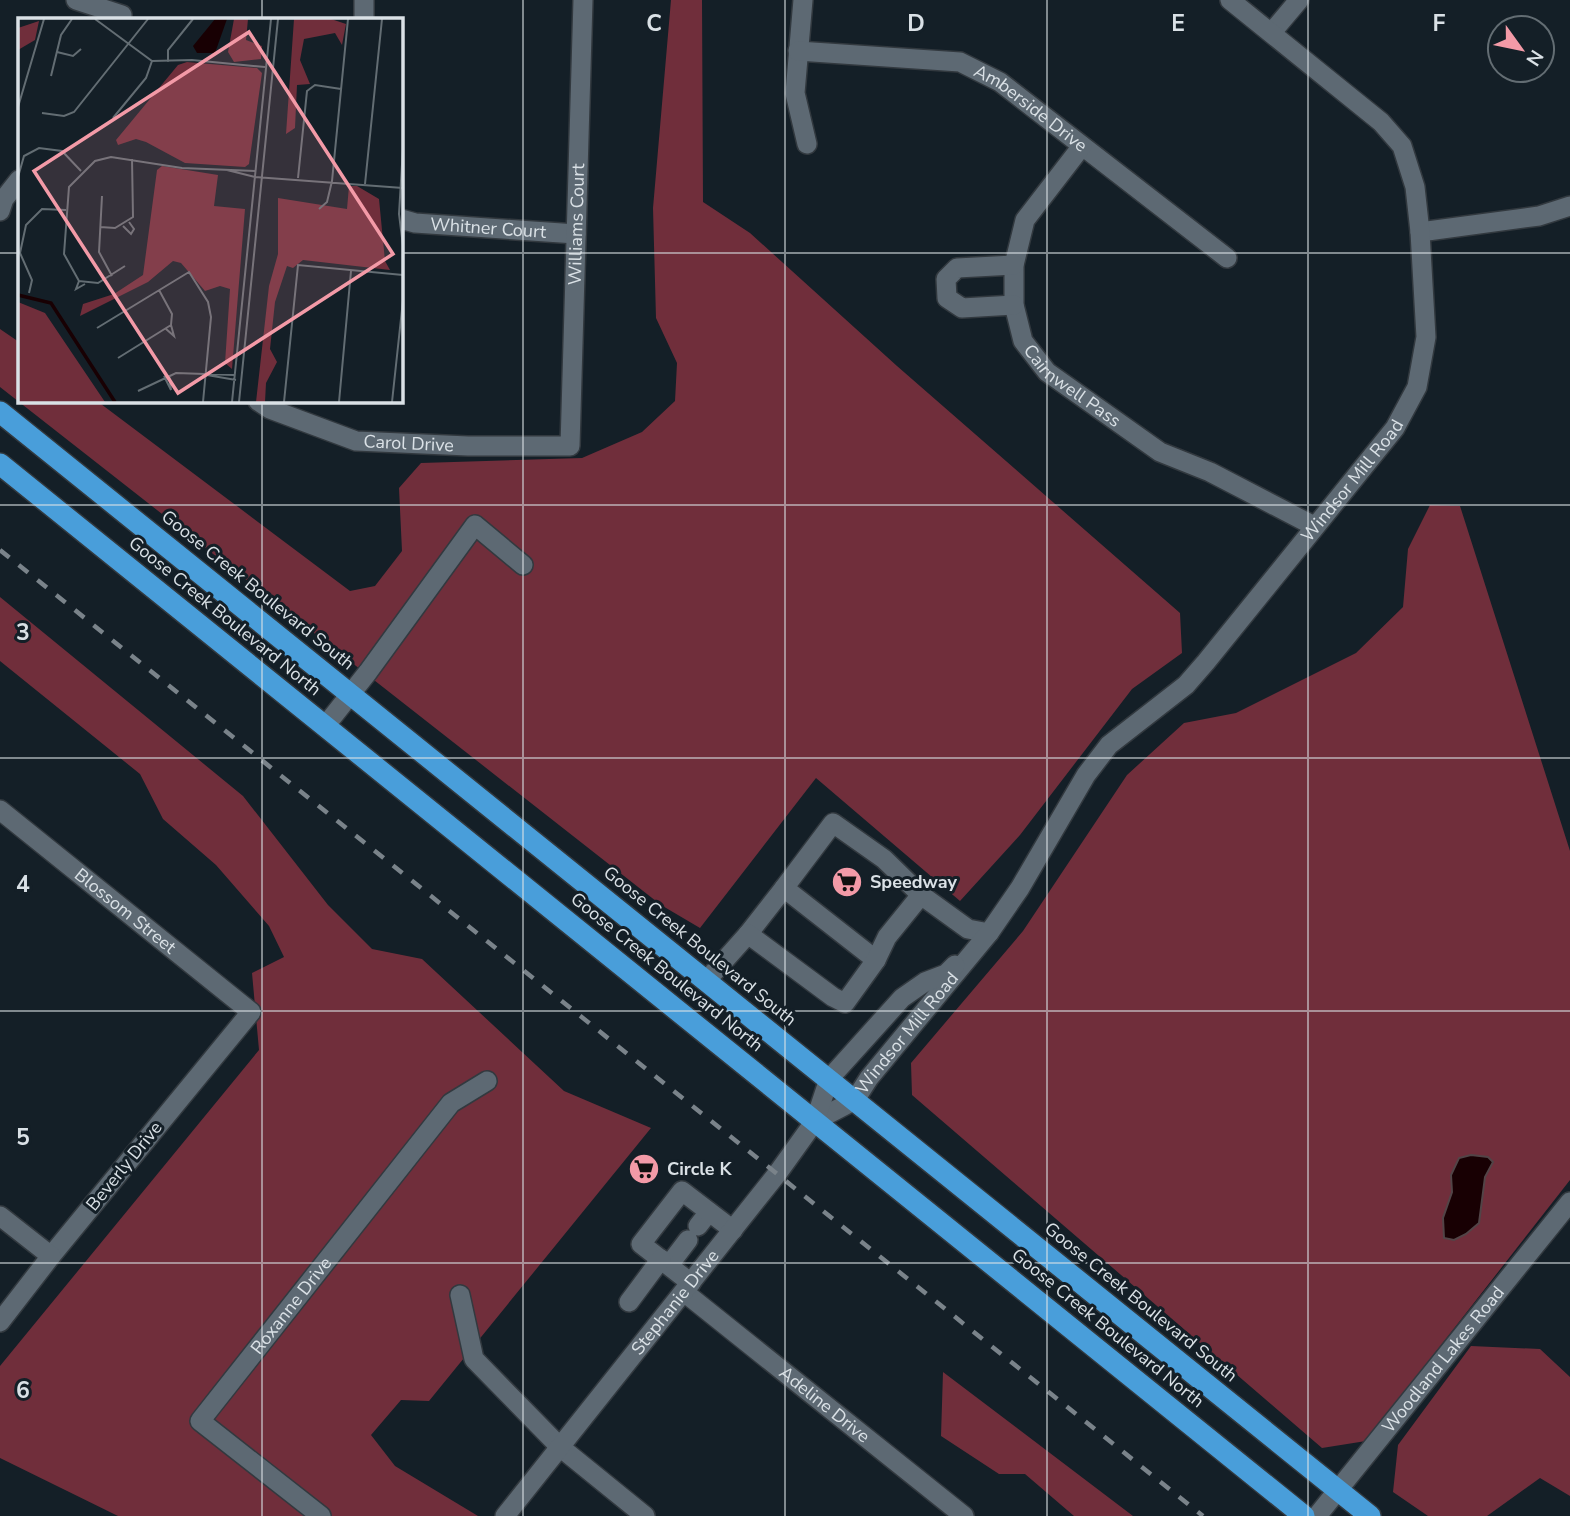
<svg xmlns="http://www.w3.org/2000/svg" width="1570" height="1516" font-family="'Nunito Sans',sans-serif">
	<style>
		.forest { fill: #702e3b }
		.water { fill: #180003; stroke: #524447; stroke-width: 2 }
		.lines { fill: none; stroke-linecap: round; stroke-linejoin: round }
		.minor-casing { stroke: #32393f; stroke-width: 22 }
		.highway-casing { stroke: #32393f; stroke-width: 24 }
		.minor { stroke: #5d6973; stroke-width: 19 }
		.highway { stroke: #499eda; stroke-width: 21 }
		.rail { stroke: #7a838a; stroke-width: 4.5; stroke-dasharray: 12 12; stroke-linecap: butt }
		.grid { fill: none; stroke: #dae1e6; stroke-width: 2; stroke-opacity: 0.55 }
		.labels { text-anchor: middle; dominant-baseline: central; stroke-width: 6; stroke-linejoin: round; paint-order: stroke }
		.street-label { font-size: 18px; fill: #dae1e6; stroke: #141f27 }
		.poi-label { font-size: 18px; font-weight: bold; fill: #dae1e6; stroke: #141f27; text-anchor: start }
		.inset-river { fill: none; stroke: #180003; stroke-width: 3.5 }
		.inset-road { fill: none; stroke: #636d73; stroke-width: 2 }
		.view { fill: #f39aa7; fill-opacity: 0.15; stroke: #f39aa7; stroke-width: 3.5 }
		.inset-edge { fill: none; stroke: #dae1e6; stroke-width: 3.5 }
		.grid-label { font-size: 23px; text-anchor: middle; font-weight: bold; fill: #dae1e6; stroke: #141f27; stroke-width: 6; stroke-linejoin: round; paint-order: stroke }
	</style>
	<rect width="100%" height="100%" fill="#141f27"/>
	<path class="forest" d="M671,0H702L703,202L750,233L897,366L1180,613L1182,653L1132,689L1020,835L960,901L816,778L700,928L661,905L0,387V329L19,342V401H97L350,591L375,586L402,551L399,488L421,463L582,458L642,432L675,401L677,363L656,318L653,208Z
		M1430,505L1460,506L1570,851V1180L1366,1441L1322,1448L912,1095L911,1063L1023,931L1127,775L1184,723L1236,713L1356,653L1403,607L1408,549Z
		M0,597L243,796L328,905L372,949L422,959L564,1091L651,1128L429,1401L401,1400L371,1435L395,1466L478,1516H118L0,1458V1366L259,1050L252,973L284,957L269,926L216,865L163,819L140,774L0,661Z
		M1471,1346L1540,1349L1570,1377V1496L1540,1478L1487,1516H1428L1393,1492L1398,1445Z
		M943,1372L1133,1516H1074L1025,1474H999L941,1436Z"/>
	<path class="water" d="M1471,1155L1488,1157L1493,1162L1485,1177L1479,1223L1466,1234L1454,1240L1444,1238L1443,1218L1452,1192L1451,1175L1459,1158Z"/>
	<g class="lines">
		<g class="minor-casing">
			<g id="minor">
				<path d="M76,0L122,15"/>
				<path d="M803,0L795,93L807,144"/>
				<path d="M364,19V0"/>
				<path d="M1272,32L1299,0"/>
				<path id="s1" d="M798,51L960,62L1000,82L1227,258"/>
				<path id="s2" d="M1082,146L1025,220L1014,265V305L1023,341L1047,372L1160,452L1210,472L1314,526"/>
				<path d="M0,211L4,199L19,180"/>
				<path id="s3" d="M401,219L415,223L576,234"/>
				<path d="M1420,232L1539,216L1570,206"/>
				<path d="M1014,265L957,268L946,279L947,298L962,308L1014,305"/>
				<path id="s4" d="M258,401L270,409L356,441L468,446H570L583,0"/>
				<path d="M326,725L368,672L475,525L523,565"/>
				<path id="s5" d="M0,810L251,1012L51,1256L0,1322"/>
				<path d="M784,888L833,823L884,859L921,895"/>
				<path d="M748,934L784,888L876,960"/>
				<path d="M707,980L748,934L833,997L845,1003L876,960L887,937L921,895L968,929L989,933"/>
				<path id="s6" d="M815,1121L855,1100L869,1078L989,933L1020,888L1086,775L1109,745L1186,685L1206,662L1395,428L1417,387L1426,337L1420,232L1415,187L1402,146L1381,122L1230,0"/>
				<path d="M0,1216L51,1256"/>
				<path d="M698,1226L709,1212"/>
				<path d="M669,1265L688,1240"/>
				<path d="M691,1283L641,1244L682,1191L733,1230"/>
				<path id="s7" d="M684,1292L964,1516"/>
				<path d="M460,1295L474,1359L560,1447L645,1516"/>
				<path d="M629,1302L661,1259"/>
				<path id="s8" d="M321,1516L200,1421L451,1103L487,1081"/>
				<path id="s9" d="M505,1516L777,1174L815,1121L829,1079L902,998L925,982L946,974L955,965"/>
				<path id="s10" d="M1317,1516L1570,1202"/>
			</g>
		</g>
		<g class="highway-casing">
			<path id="highway" d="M0,412L1370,1516
				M0,464L1304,1516"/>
		</g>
		<use href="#minor" class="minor"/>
		<use href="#highway" class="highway"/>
		<path class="rail" d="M0,550L1203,1516"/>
	</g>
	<path class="grid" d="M262,0V19M523,0V1516M785,0V1516M1047,0V1516M1308,0V1516M0,253H19M401,253H1570M262,401V1516M0,505H1570M0,758H1570M0,1011H1570M0,1263H1570"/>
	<defs>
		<g id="supermarket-disc" transform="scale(1.575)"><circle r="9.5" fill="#f39aa7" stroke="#141f27"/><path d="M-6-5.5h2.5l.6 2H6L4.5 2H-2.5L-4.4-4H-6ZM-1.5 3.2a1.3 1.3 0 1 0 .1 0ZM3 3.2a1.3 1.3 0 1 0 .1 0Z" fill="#111"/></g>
	</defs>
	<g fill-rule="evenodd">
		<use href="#supermarket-disc" x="847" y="882"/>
		<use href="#supermarket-disc" x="644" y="1169"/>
	</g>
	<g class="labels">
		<g class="street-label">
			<text stroke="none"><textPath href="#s1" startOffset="247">Amberside Drive</textPath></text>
			<text stroke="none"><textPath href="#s4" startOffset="542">Williams Court</textPath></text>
			<text stroke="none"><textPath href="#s3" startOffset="88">Whitner Court</textPath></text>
			<text stroke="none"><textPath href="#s2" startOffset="284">Cairnwell Pass</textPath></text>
			<text stroke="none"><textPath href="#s4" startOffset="159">Carol Drive</textPath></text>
			<text stroke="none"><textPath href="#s6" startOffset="844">Windsor Mill Road</textPath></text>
			<text transform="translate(258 590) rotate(39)">Goose Creek Boulevard South</text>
			<text transform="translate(225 616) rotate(39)">Goose Creek Boulevard North</text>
			<text stroke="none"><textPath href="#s5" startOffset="161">Blossom Street</textPath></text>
			<text transform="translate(700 946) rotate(39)">Goose Creek Boulevard South</text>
			<text transform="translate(667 972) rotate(39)">Goose Creek Boulevard North</text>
			<text stroke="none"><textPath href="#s6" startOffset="130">Windsor Mill Road</textPath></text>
			<text transform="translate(124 1166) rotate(-51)">Beverly Drive</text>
			<text stroke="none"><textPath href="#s9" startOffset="273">Stephanie Drive</textPath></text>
			<text transform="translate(1141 1302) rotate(39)">Goose Creek Boulevard South</text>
			<text stroke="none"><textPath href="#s8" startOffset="301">Roxanne Drive</textPath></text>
			<text transform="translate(1108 1328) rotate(39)">Goose Creek Boulevard North</text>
			<text stroke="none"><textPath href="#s10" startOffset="201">Woodland Lakes Road</textPath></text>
			<text stroke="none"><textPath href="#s7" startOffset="180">Adeline Drive</textPath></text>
		</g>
		<g class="poi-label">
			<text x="870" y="882">Speedway</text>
			<text x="667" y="1169">Circle K</text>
		</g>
	</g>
	<g transform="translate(18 18)">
		<rect width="385" height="385" fill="#141f27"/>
		<path d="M216,1H230L228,22L244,28L243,41L216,44L210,34ZM276,1H313L328,6L324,27L317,15L286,21L282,42L292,66L279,67L277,110L268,116ZM21,3L17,22L0,32V10ZM169,44L239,50L244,55L231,146L227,149L167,145L128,124L118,121L100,127L98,122L160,47ZM144,148L200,157L196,188L227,191L214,351L207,345L212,271L202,268L187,273L163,245L155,243L130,264L62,298L65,286L96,276L125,257L139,152ZM331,168H339L361,181L367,243L372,252L285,242L275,250L269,248L257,284L252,331L259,344L248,365L247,384H238L251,268L260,236V180L329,191ZM0,284L27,295L87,384H0Z" fill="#702e3b"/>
		<path d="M197,1H209L197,35H179L175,28Z" fill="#180003"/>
		<path class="inset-river" d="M0,277L33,285L97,384"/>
		<path class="inset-road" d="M77,1L134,43L174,42L247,49M39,34L55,38L63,31M150,44V32L175,1M33,58L43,17L54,1M0,89L26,1M24,95L46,98L56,94L130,1M95,100L128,60L134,43M385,130L381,196L385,228M209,152L237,159L385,170M0,159L6,138L21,130L44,133L63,153M280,160L289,73L297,67L323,71M347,166L364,1M84,178L81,234L94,258M301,191L309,184L314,163L330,1M105,208L113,216L116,211L111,204M82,209L97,210L115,199L114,141M61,263L46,236L51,169L77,143L93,139L164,150L237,153M67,266L58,271L61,263L80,265L107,248M11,275L14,262L2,235L8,207L24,191L48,192M79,310L171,254L190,284L193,299L185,384M148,311L156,318L153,307M100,340L153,307L154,296L141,272M189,357L218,362M146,358L153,372L151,357M120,373L158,355L216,357M214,384L253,1M221,384L260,1M266,384L280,247L385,257M321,384L333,253M374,384L385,282"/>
		<path class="view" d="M231,14L375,236L160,375L16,153Z"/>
		<rect width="385" height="385" class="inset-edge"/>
	</g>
	<g class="grid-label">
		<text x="654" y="31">C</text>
		<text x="916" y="31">D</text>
		<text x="1178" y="31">E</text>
		<text x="1439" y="31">F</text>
		<text x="23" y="640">3</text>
		<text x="23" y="892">4</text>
		<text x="23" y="1145">5</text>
		<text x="23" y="1398">6</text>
	</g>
	<g transform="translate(1521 49) rotate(123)"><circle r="33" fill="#141f27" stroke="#636d73" stroke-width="2"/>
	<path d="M0-5L12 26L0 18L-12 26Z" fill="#f39aa7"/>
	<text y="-10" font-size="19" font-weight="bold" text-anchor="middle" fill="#dae1e6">N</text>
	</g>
</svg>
